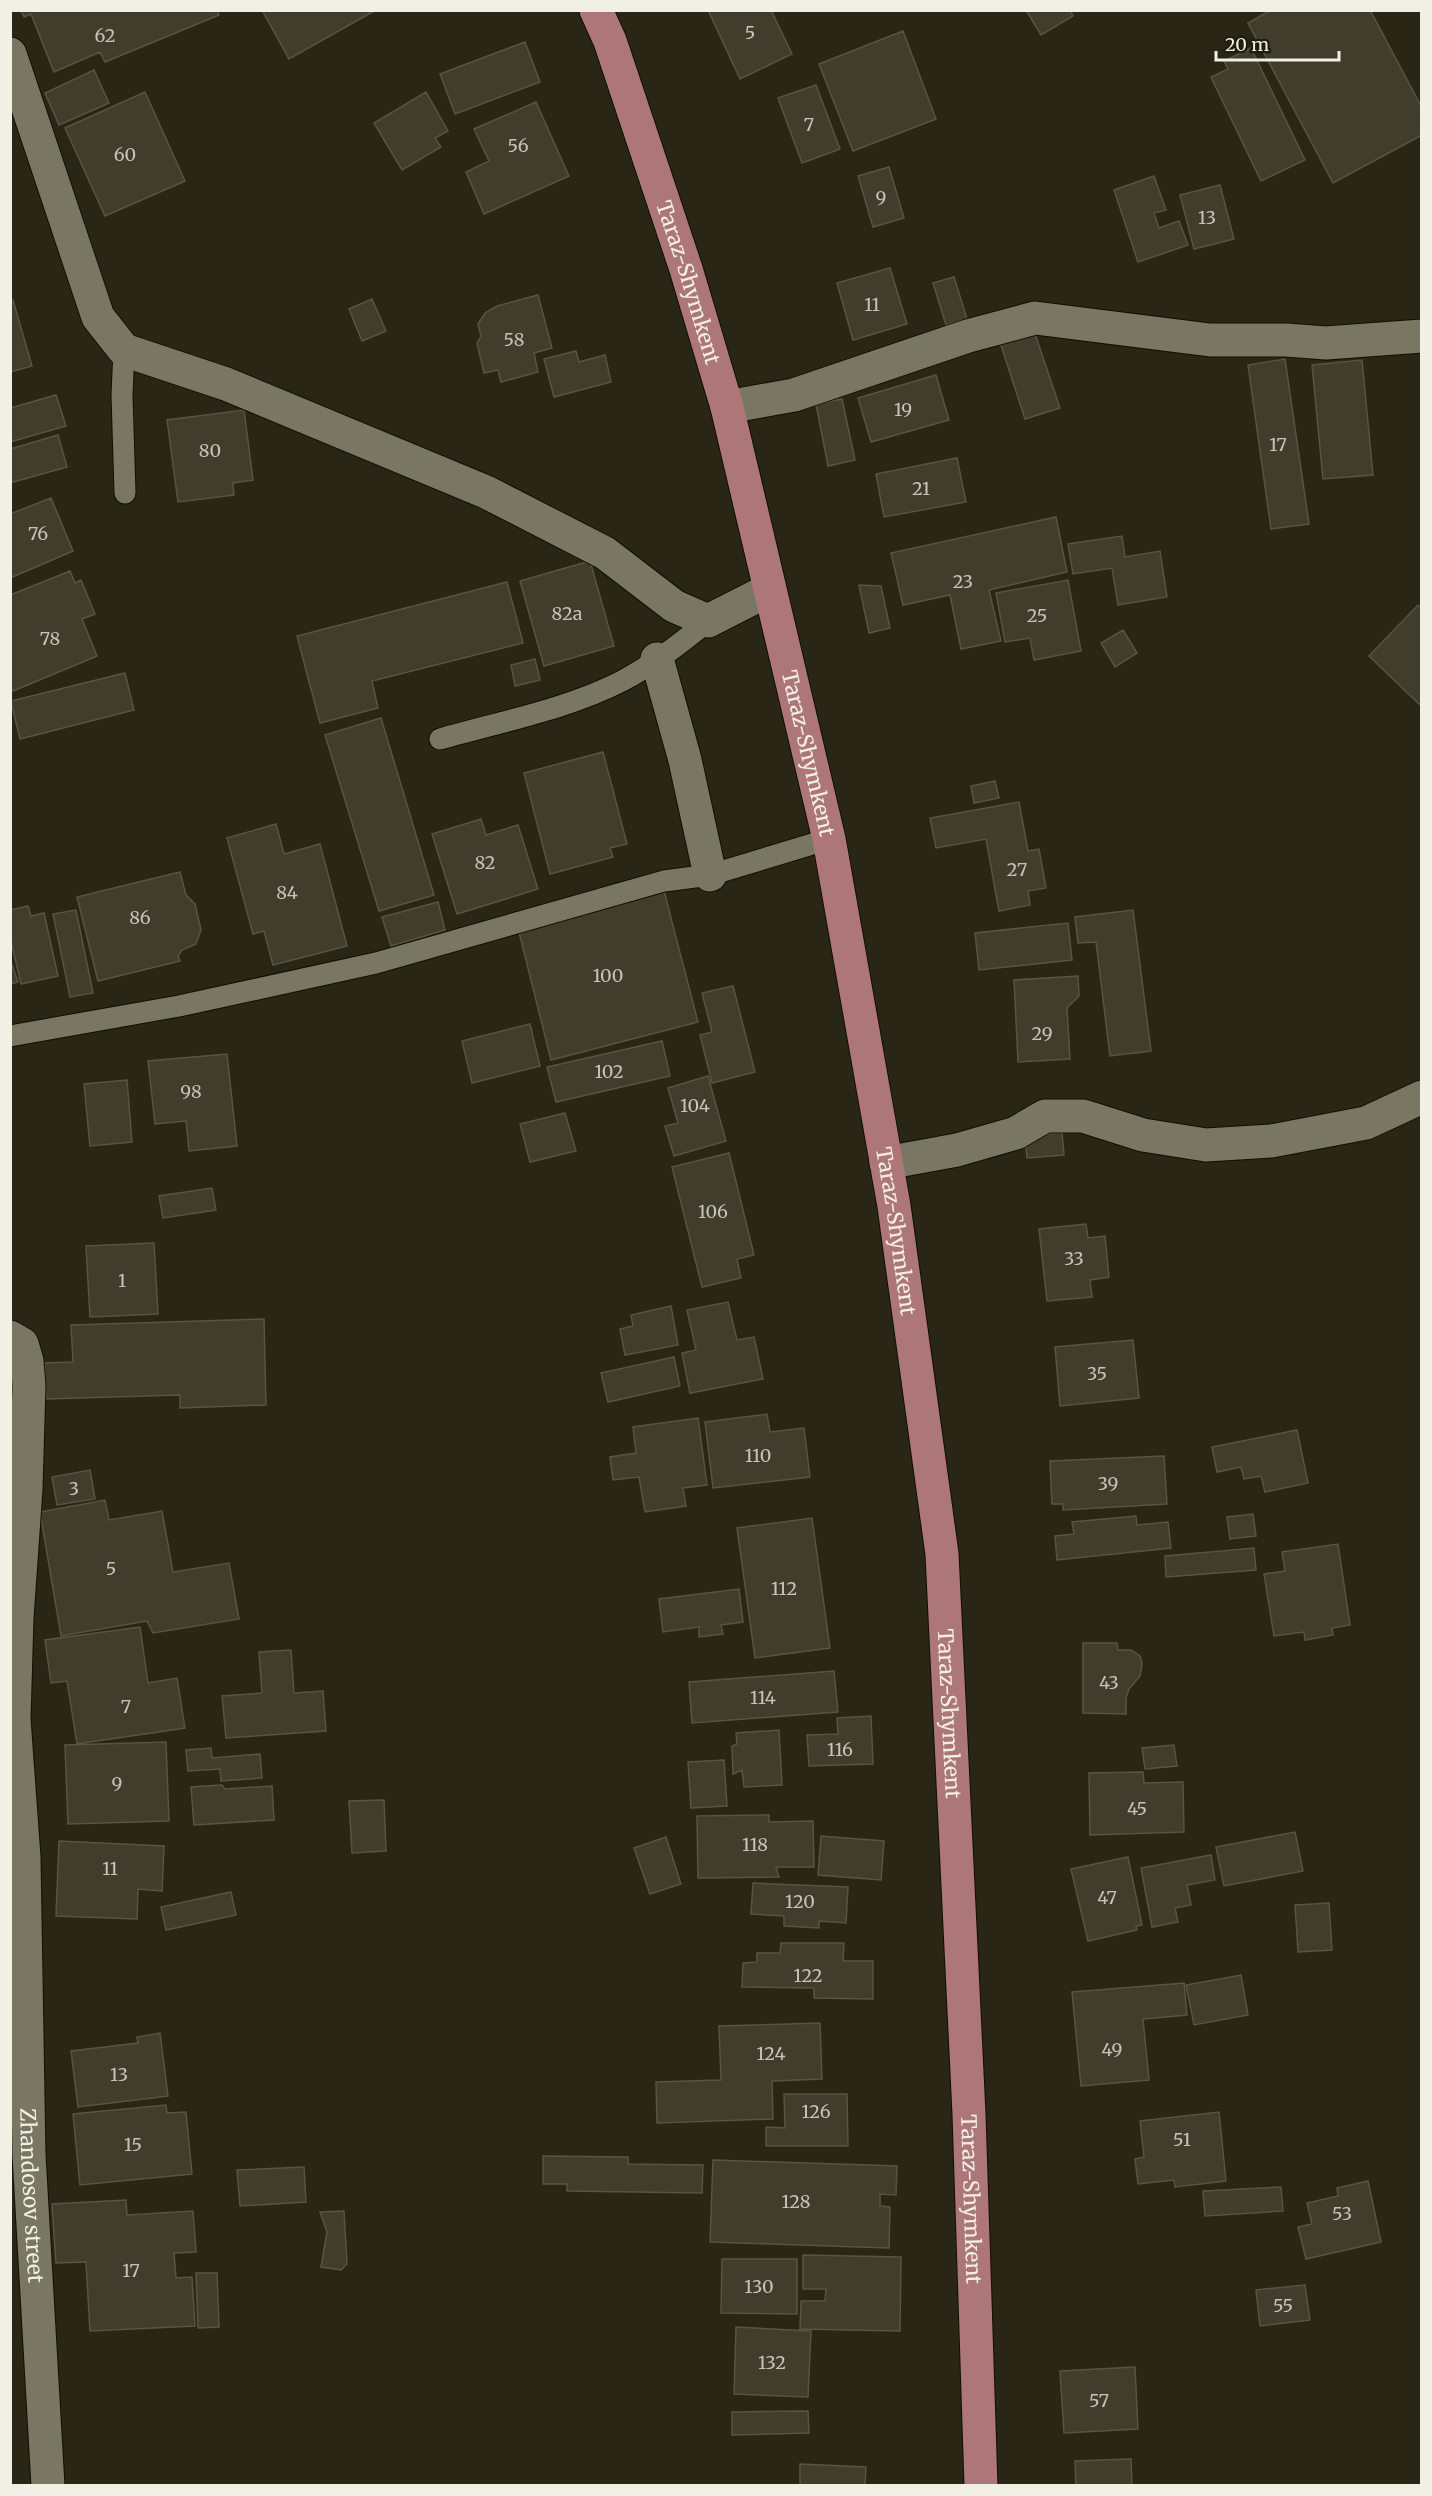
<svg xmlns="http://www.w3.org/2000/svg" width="1432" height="2496" font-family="Merriweather,serif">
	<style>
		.building { fill: #403d2c; stroke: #575442; stroke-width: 1.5 }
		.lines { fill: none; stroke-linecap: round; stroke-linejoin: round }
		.service-casing { stroke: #120f02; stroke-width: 23 }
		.minor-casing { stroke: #120f02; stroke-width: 35 }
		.primary-casing { stroke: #120f02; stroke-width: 35 }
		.service { stroke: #797663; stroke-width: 21 }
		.minor { stroke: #797663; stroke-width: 33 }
		.primary { stroke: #ad777a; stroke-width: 33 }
		.labels { text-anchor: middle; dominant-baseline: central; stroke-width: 5; stroke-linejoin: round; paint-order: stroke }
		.number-label { font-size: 18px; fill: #c6c3b7 }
		.street-label { font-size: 21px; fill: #f2f0e5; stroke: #201d0d }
	</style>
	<rect width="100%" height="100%" fill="#292616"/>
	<path class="building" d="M21,10H217L219,15L105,62L100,52L54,72L31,14L24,17Z
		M262,10H376L289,59Z
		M708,10H771L792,54L740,79Z
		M1026,10H1070L1073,16L1041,35Z
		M1271,10H1370L1422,108V135L1333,183L1248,23Z
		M903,31L936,119L853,151L819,64Z
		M525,42L540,82L455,114L440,74Z
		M1251,48L1305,160L1261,181L1211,77L1228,69L1224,61Z
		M94,70L109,103L59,125L45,93Z
		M816,85L840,149L802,163L778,98Z
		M145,92L185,181L105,216L65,128Z
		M426,92L448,131L435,138L441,147L402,170L374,123Z
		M536,102L569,176L484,214L466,172L489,161L474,129Z
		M889,167L904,218L873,227L858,176Z
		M1154,176L1166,210L1154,213L1159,228L1179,221L1188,245L1138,262L1114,190Z
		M1220,185L1234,239L1194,249L1180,195Z
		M890,268L907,324L853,340L837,283Z
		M954,277L967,319L946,325L933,283Z
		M538,295L552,348L534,353L538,372L501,382L498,370L484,373L477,343L481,336L478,324L485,313L497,306Z
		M372,299L386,331L362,341L349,309Z
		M10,300H13L32,366L10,372Z
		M1033,328L1060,408L1025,419L999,339Z
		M576,351L579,362L605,355L611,382L554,397L544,359Z
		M1285,359L1309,524L1271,529L1248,365Z
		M1362,360L1373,475L1323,479L1312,365Z
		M936,375L949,420L871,442L858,398Z
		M56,395L66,426L10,442V408Z
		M842,399L855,460L828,466L816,404Z
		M244,410L253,480L233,483L234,495L178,502L167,420Z
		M58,435L67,467L10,483V449Z
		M957,458L966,502L884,517L876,474Z
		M51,498L73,551L10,578V514Z
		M1056,517L1067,572L989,590L1001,641L961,649L950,595L903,605L891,553Z
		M1122,536L1125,557L1160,551L1167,597L1118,605L1112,568L1073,574L1068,544Z
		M590,561L614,646L544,666L520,581Z
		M70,571L75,583L81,580L95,614L82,619L97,656L13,691L10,685V595Z
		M1068,580L1081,651L1034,660L1030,638L1005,642L996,593Z
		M507,582L523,643L372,681L378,708L320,723L297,636Z
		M859,585L881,586L890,628L869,633Z
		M1418,605L1422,609V702L1419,704L1369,656Z
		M1123,630L1137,653L1115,667L1101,643Z
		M535,659L540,680L515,686L511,665Z
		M125,673L134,710L20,739L11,701Z
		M381,718L434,895L379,911L325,735Z
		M603,752L627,844L610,848L613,857L550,874L524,773Z
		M995,781L999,798L974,803L971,786Z
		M1019,802L1028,851L1039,849L1046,888L1028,891L1030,905L999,911L986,839L936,848L930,818Z
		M481,819L486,835L518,825L538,889L457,914L432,834Z
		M276,824L284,854L320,844L347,946L273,965L264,931L253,934L227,838Z
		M180,872L186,895L195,904L201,930L196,944L182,950L178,956L180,961L98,981L77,897Z
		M664,891L698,1022L551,1060L518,928Z
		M438,902L445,930L391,946L382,917Z
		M28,906L31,916L44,913L58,976L21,984L10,937V910Z
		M76,910L93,993L70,997L53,914Z
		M1133,910L1151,1051L1110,1056L1096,942L1078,943L1075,917Z
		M1068,923L1072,960L979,970L975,933Z
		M10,959L18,982L10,984Z
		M1078,976L1079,996L1067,1008L1070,1059L1018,1062L1014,980Z
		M733,986L755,1072L712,1083L700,1035L712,1032L702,993Z
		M530,1024L540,1066L472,1083L462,1041Z
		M662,1041L670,1076L556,1102L547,1067Z
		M227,1054L237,1146L189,1151L186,1121L155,1124L148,1061Z
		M708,1076L726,1141L674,1156L665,1126L678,1123L668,1088Z
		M127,1080L132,1142L90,1146L84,1084Z
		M565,1113L576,1151L530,1162L520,1124Z
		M1062,1133L1064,1155L1027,1158L1025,1136Z
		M729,1153L754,1255L737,1259L741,1278L702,1287L672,1167Z
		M212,1188L216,1210L163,1218L159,1196Z
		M1086,1224L1088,1238L1105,1236L1109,1277L1090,1280L1092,1297L1047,1301L1039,1229Z
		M154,1243L158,1314L90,1317L86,1246Z
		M728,1302L737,1340L754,1337L763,1379L690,1393L682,1353L696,1350L687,1310Z
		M671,1306L678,1345L625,1355L620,1329L633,1326L631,1315Z
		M264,1319L266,1405L180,1408V1395L46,1399L45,1363L73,1362L71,1325Z
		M1133,1340L1139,1398L1060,1406L1055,1347Z
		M674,1357L680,1386L608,1402L601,1373Z
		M767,1414L770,1432L804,1428L810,1477L713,1488L705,1422Z
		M698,1418L707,1485L683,1488L686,1506L645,1512L639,1477L613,1480L610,1457L636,1453L633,1427Z
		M1297,1430L1308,1483L1265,1492L1261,1476L1244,1479L1241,1467L1217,1472L1212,1447Z
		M1164,1456L1167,1504L1063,1510V1504H1052L1050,1461Z
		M90,1470L95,1499L57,1505L52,1477Z
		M105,1500L109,1520L162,1511L173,1572L229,1563L239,1619L153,1633L147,1621L61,1636L40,1512Z
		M1253,1514L1256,1536L1230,1539L1227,1517Z
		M1136,1516L1137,1525L1168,1522L1171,1548L1057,1560L1055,1536L1074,1534L1072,1522Z
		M812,1518L830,1648L755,1658L737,1528Z
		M1338,1544L1350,1625L1332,1628L1333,1635L1305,1640L1304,1632L1274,1636L1264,1574L1285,1571L1282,1552Z
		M1254,1548L1256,1570L1166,1577L1165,1556Z
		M739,1589L743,1622L721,1625L723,1634L699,1637V1627L663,1632L659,1599Z
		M140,1627L148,1683L177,1678L185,1728L77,1744L67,1681L51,1683L45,1640Z
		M1083,1643H1117L1118,1650H1131L1140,1656L1142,1664L1140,1676L1129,1689L1126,1698V1714L1083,1713Z
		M291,1650L294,1693L323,1691L326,1731L226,1738L222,1696L262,1693L259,1652Z
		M834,1671L838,1712L692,1723L689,1682Z
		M871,1716L873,1764L809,1766L807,1735L838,1734L837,1718Z
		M779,1730L782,1785L744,1787L742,1770L733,1774L732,1746L737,1744L736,1733Z
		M166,1742L169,1821L68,1824L65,1745Z
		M1174,1745L1177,1766L1145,1769L1142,1748Z
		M211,1748L212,1758L260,1754L262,1778L221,1781L220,1769L188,1771L186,1750Z
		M724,1760L727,1806L691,1808L688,1762Z
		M1143,1772L1144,1783L1183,1782L1184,1832L1090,1835L1089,1773Z
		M222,1785L225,1789L272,1786L274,1820L194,1825L191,1787Z
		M384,1800L386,1851L352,1853L349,1801Z
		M769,1815V1822L813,1821L814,1867H776L779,1877L698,1878L697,1816Z
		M1295,1832L1303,1871L1224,1886L1216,1847Z
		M821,1836L884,1841L881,1880L818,1875Z
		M666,1837L681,1884L650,1894L634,1848Z
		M59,1841L164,1846L162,1891L138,1889L137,1919L56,1916Z
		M1211,1855L1215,1880L1187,1885L1191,1905L1175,1908L1178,1922L1152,1927L1141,1868Z
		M1128,1857L1142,1925L1136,1926L1137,1930L1088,1941L1071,1869Z
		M753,1883L848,1887L846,1923L819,1921V1928L784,1926V1916L751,1914Z
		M231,1892L236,1915L166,1930L161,1907Z
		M1329,1903L1332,1950L1298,1952L1295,1905Z
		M781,1943H844L843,1961H873V1999L814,1998V1988L742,1987L743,1963L757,1962V1953H780Z
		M1241,1975L1248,2015L1194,2025L1186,1985Z
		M1184,1983L1187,2015L1143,2019L1149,2080L1081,2086L1072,1992Z
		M820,2023L822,2079L772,2081L773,2119L657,2123L656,2082L721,2080L719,2026Z
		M160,2033L168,2096L78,2107L71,2051L138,2043L137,2037Z
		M784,2094H847L848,2146H766V2127L785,2128Z
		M166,2105L167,2113L186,2112L192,2174L80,2185L73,2114Z
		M1219,2112L1226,2181L1175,2187L1174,2180L1138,2184L1135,2159L1144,2157L1140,2121Z
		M543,2156L628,2157V2164L703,2165L702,2193L567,2191V2184H543Z
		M713,2160L897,2166L896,2195L880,2194V2206L890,2207L889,2248L710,2242Z
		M304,2167L306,2202L240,2206L237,2170Z
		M1368,2181L1381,2242L1306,2259L1298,2227L1312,2224L1307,2203L1338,2196L1337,2188Z
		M1281,2187L1283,2211L1205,2216L1203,2191Z
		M126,2200L127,2215L193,2211L196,2252L174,2253L176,2278L192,2277L195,2326L90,2331L86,2262L56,2263L52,2204Z
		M344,2211L347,2264L341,2270L321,2267L327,2232L320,2212Z
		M803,2255L901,2257L900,2331L800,2329L801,2301H825L826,2289H803Z
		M722,2259H797V2314L721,2313Z
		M196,2273H217L219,2327L198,2328Z
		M1305,2285L1310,2320L1260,2326L1256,2290Z
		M736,2327L811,2331L808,2397L734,2394Z
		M1135,2367L1138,2429L1064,2433L1060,2371Z
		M808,2411L809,2433L732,2435V2412Z
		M1131,2459L1132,2486H1076L1075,2461Z
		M800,2464L866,2467L865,2486H800Z"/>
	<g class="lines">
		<g class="service-casing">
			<path id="service" d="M124,350L122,395L125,493
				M440,739C499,722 568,709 622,681C654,664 681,643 708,621
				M10,1036L179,1006L376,963L664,881L710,875L829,839"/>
		</g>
		<g class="minor-casing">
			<g id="minor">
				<path d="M10,54L98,317L124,350L226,384L486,492L605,553L674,606L708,621L769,590"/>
				<path d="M727,407L794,395L968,336L1035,318L1210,340H1286L1326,343L1422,336"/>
				<path d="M657,659L685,760L710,875"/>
				<path d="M886,1163L957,1150L1016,1133L1045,1116H1083L1143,1135L1206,1145L1271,1141L1366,1123L1422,1097"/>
				<path id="s1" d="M10,1337L22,1344L27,1361L29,1385L26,1489L17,1618L14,1719L24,1857L29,2155L48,2486"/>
			</g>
		</g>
		<g class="primary-casing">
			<g id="primary">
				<path id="s2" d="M596,10L610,41L686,269L727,407L829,839L894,1206L942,1554L969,2114L981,2486"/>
			</g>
		</g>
		<use href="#service" class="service"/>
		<use href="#minor" class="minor"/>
		<use href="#primary" class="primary"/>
	</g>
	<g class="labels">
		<g class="number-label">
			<text x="750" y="32">5</text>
			<text x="105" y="35">62</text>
			<text x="809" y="124">7</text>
			<text x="518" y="145">56</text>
			<text x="125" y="154">60</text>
			<text x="881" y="197">9</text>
			<text x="1207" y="217">13</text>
			<text x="872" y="304">11</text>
			<text x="514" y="339">58</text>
			<text x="903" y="409">19</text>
			<text x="1278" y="444">17</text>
			<text x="210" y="450">80</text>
			<text x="921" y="488">21</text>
			<text x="38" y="533">76</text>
			<text x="963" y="581">23</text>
			<text x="567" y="613">82а</text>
			<text x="1037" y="615">25</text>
			<text x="50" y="638">78</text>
			<text x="485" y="862">82</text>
			<text x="1017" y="869">27</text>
			<text x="287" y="892">84</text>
			<text x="140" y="917">86</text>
			<text x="608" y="975">100</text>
			<text x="1042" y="1033">29</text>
			<text x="609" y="1071">102</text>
			<text x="191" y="1091">98</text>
			<text x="695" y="1105">104</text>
			<text x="713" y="1211">106</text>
			<text x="1074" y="1258">33</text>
			<text x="122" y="1280">1</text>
			<text x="1097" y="1373">35</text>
			<text x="758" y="1455">110</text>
			<text x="1108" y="1483">39</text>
			<text x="74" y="1488">3</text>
			<text x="111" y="1568">5</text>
			<text x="784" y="1588">112</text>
			<text x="1109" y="1682">43</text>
			<text x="763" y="1697">114</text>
			<text x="126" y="1706">7</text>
			<text x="840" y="1749">116</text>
			<text x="117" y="1783">9</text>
			<text x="1137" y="1808">45</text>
			<text x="755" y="1844">118</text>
			<text x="110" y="1868">11</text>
			<text x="1107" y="1897">47</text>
			<text x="800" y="1901">120</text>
			<text x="808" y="1975">122</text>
			<text x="1112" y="2049">49</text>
			<text x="771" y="2053">124</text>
			<text x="119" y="2074">13</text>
			<text x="816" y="2111">126</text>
			<text x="1182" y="2139">51</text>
			<text x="133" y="2144">15</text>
			<text x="796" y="2201">128</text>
			<text x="1342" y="2213">53</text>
			<text x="131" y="2270">17</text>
			<text x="759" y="2286">130</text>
			<text x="1283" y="2305">55</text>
			<text x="772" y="2362">132</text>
			<text x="1099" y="2400">57</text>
		</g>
		<g class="street-label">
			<text stroke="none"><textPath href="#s2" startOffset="288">Taraz-Shymkent</textPath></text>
			<text stroke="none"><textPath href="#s2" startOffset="774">Taraz-Shymkent</textPath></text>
			<text stroke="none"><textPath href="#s2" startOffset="1260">Taraz-Shymkent</textPath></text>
			<text stroke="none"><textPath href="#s2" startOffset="1746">Taraz-Shymkent</textPath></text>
			<text stroke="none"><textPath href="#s1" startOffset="867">Zhandosov street</textPath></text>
			<text stroke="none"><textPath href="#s2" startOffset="2232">Taraz-Shymkent</textPath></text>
		</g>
	</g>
	<rect width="1432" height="2496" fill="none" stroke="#f2f0e5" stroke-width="24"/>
	<path d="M1216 51v9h123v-9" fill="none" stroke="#f2f0e5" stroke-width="3"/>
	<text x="1225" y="51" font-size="18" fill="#f2f0e5" stroke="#201d0d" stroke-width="4.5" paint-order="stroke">20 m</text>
</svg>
